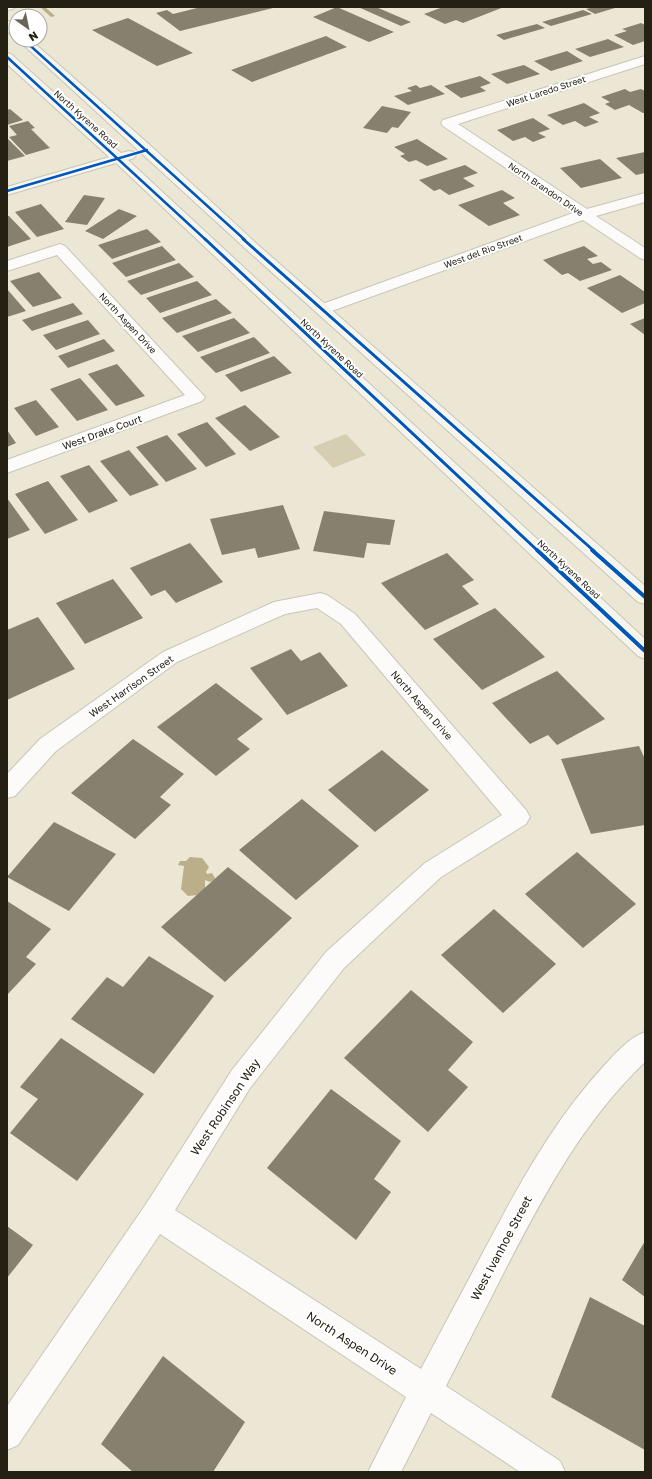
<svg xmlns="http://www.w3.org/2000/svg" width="652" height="1479" font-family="'Golos Text',sans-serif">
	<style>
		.green { fill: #d6ceb3 }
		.water { fill: #bbaf8a }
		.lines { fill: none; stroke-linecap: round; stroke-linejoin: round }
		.stream { fill: #bbaf8a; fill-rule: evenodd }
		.building { fill: #86816f }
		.street-casing { stroke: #c9c5b7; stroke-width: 2 }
		.secondary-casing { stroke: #c9c5b7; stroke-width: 2 }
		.street { fill: #fcfbf9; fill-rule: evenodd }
		.secondary { fill: #f5f4ed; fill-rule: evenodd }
		.cycleway-far2-casing { stroke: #fff; stroke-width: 4 }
		.cycleway-far1-casing { stroke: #fff; stroke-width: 5 }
		.cycleway-casing { stroke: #fff; stroke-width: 6 }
		.cycleway-far2 { stroke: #0057b8; stroke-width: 2.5 }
		.cycleway-far1 { stroke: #0057b8; stroke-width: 3 }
		.cycleway { stroke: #0057b8; stroke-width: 4 }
		.labels { text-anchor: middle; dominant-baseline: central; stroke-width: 4; stroke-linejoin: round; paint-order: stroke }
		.far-street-label { font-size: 9px; fill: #242013; stroke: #fff }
		.street-label { font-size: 10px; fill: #242013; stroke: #fff }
		.near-street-label { font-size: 12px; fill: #242013; stroke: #fff }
	</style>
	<rect width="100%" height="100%" fill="#ece7d4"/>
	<path class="green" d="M346,434L366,455L333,468L313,447Z"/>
	<path class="water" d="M190,857L202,858L209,867L206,872L207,874L212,873L215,878L214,880L210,882L205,880V890L198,895L188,896L181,889L184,866L178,865L180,861H186Z"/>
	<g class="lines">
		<path class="stream" d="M40,7H45L55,16L51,17Z"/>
	</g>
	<path class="building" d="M201,7H273V8L180,31L156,13L167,10L173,14Z
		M337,7L394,32L369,42L313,17Z
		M358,7H376L411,22L401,26Z
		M443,7H504L463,23L456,20L445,24L424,14Z
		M594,7H613L615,8L595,14L586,9Z
		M583,10L592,14L551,26L542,22Z
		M128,18L193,53L157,66L92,30Z
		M641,23L645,25V41L633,45L614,35L627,31L622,29Z
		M537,24L545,28L504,40L496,35Z
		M326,36L347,47L252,82L231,70Z
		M608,39L624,47L590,57L575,49Z
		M567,51L583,61L551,71L534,61Z
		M524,65L540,74L507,84L491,74Z
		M480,76L491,83L480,87L486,91L461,98L444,86Z
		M416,85L420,88L431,85L445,94L408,105L394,96L412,91L407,88Z
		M625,89L630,92L641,89L645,91V113H643L629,105L615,110L605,104L610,102L601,97Z
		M584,103L600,113L589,117L599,122L585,127L575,121L563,125L547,115Z
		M382,106L411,112L398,128L392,127L387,133L363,128Z
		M10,109L23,120L7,125V110Z
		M533,118L550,129L538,133L546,137L533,142L525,137L513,141L497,130Z
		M28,121L35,128L31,129L50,148L26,155L9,137L17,135L9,126Z
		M7,139H8L25,156L7,161Z
		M417,139L448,159L427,166L416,160L409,162L400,156L405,154L394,147Z
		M645,152V173L636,175L616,158Z
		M600,159L622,178L581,188L560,168Z
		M465,165L478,173L463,178L475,186L449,195L440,189L434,191L419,180Z
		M502,190L515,198L503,203L520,215L489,226L458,205Z
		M84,195L105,198L87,225L65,222Z
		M41,204L64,229L37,237L15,212Z
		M119,209L137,216L103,239L85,231Z
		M7,216H9L31,239L7,247Z
		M147,229L161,242L112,259L98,245Z
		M162,246L176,260L126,277L112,263Z
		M584,246L598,256L587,259L593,264L601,262L612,270L580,281L568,273L562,275L543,260Z
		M179,263L194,277L141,295L127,281Z
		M39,272L62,298L33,307L10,281Z
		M620,275L645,292V303L622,313L587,288Z
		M197,281L212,295L160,313L146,298Z
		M7,289L26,311L7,317Z
		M216,299L232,313L177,333L162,318Z
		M73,303L83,314L32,331L22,320Z
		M234,318L250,333L198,352L182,336Z
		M645,318V335L630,324Z
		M88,320L100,334L56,350L43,335Z
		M254,337L270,353L216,373L200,357Z
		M104,339L115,351L68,368L58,356Z
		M274,356L292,373L241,392L225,375Z
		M117,364L145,396L116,406L88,374Z
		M80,378L108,410L77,421L50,389Z
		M36,400L59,427L36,436L14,408Z
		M245,405L280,437L250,451L215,418Z
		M207,422L236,454L206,467L177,434Z
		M7,430L16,443L7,447Z
		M167,435L197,469L166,482L136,447Z
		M129,450L159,485L130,496L100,461Z
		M89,465L118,501L89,513L60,476Z
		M48,481L78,520L45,534L15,494Z
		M7,498L30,530L7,539Z
		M283,505L300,549L258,558L255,548L222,555L210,519Z
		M324,511L395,520L390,545L367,543L364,558L313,551Z
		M190,543L223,582L176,603L165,590L151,596L130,568Z
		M447,553L474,580L462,586L479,604L425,630L381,583Z
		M113,579L143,618L85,644L56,603Z
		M495,608L545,657L482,690L433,639Z
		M38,617L75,669L7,700V630Z
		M291,649L301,661L320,652L348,686L287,715L250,668Z
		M557,671L605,719L557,745L548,735L530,744L492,703Z
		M216,683L263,719L237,739L250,749L216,776L157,727Z
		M133,739L184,774L160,797L171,805L135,839L71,793Z
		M639,746L645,759V825L591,834L561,759Z
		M382,750L429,790L375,832L328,790Z
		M302,799L359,846L296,900L239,850Z
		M54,822L116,854L69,911L7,877Z
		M577,852L636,904L583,948L525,894Z
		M228,867L292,918L225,982L161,927Z
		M7,901L51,929L26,957L36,964L7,995Z
		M494,909L556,964L503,1013L441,955Z
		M149,956L214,996L154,1074L71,1019L107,977L123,987Z
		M411,990L473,1042L448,1070L468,1087L428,1132L344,1058Z
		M61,1038L144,1094L77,1181L10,1133L38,1099L20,1087Z
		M331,1089L401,1141L374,1179L391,1192L356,1240L267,1168Z
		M7,1226L33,1245L7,1278Z
		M645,1241V1297L622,1280Z
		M590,1297L645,1326V1450L551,1397Z
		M163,1356L245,1422L213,1472H133L101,1444Z"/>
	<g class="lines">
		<g class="street-casing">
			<path id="street" d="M7,7H15L13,9L7,10Z
				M645,56V64L458,124L587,209L645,193V202L596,216L645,248V260L640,258L583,220L329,312L323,314L317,312L315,309L317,306L573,213L443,126L441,123L443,120Z
				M60,244L65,246L205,397L202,401L7,473V460L185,395L57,255L7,271V261Z
				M320,593L327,595L355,614L526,810L530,817L526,824L441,877L344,968L250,1088L175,1210L421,1369C440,1333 460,1296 479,1260C515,1192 550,1125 602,1068C614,1055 628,1038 645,1032V1062C581,1123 541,1200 501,1278C483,1314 464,1350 446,1386L560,1461L565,1472H520L431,1413L401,1472H368L406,1397L160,1234L18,1445L7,1450V1406L146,1204L232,1070L326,952L425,863L502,815L341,624L317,608L285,614L177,662L56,751L15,796L7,798V774L40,739L163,652L274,602Z"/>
		</g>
		<g class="secondary-casing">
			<path id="secondary" d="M7,21L11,22L16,27V37L12,36L7,31Z
				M18,40H31L152,147L257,244L645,586V604L638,602L247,250Z
				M7,53L11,54L121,153L129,151L134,152L136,155L134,158L128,160L645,639V659L638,656L116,163L7,195V187L109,157L7,64Z"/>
		</g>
		<use href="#street" class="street"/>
		<use href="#secondary" class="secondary"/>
		<g class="cycleway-far2-casing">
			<path id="cycleway-far2" d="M24,40L245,240
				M7,57L206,240
				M7,191L147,150"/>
		</g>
		<g class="cycleway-far1-casing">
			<path id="cycleway-far1" d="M205,239L538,551
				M243,239L594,551"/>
		</g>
		<g class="cycleway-casing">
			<path id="cycleway" d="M537,550L645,651
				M592,550L645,597"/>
		</g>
		<use href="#cycleway-far2" class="cycleway-far2"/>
		<use href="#cycleway-far1" class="cycleway-far1"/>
		<use href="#cycleway" class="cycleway"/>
	</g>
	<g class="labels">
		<g class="far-street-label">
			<text transform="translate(546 91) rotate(-18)">West Laredo Street</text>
			<text transform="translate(86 119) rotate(42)">North Kyrene Road</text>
			<text transform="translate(546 189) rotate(34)">North Brandon Drive</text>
			<text transform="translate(483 251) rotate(-20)">West del Rio Street</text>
			<text transform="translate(128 323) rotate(47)">North Aspen Drive</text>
			<text transform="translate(332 348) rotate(43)">North Kyrene Road</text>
			<text transform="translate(569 569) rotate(43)">North Kyrene Road</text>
		</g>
		<g class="street-label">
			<text transform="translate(102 432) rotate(-20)">West Drake Court</text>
			<text transform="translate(131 686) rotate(-35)">West Harrison Street</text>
			<text transform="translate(422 705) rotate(49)">North Aspen Drive</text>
		</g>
		<g class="near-street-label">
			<text transform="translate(225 1107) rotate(-56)">West Robinson Way</text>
			<text transform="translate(501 1248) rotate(-62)">West Ivanhoe Street</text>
			<text transform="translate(352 1343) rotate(33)">North Aspen Drive</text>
		</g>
	</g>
	<rect width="652" height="1479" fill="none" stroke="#242013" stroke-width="16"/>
	<g transform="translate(28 28) rotate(147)"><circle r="19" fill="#ffffff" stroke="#a7a6a1"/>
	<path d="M0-3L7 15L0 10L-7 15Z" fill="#6a6657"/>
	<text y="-6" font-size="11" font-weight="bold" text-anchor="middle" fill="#242013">N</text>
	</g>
</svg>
